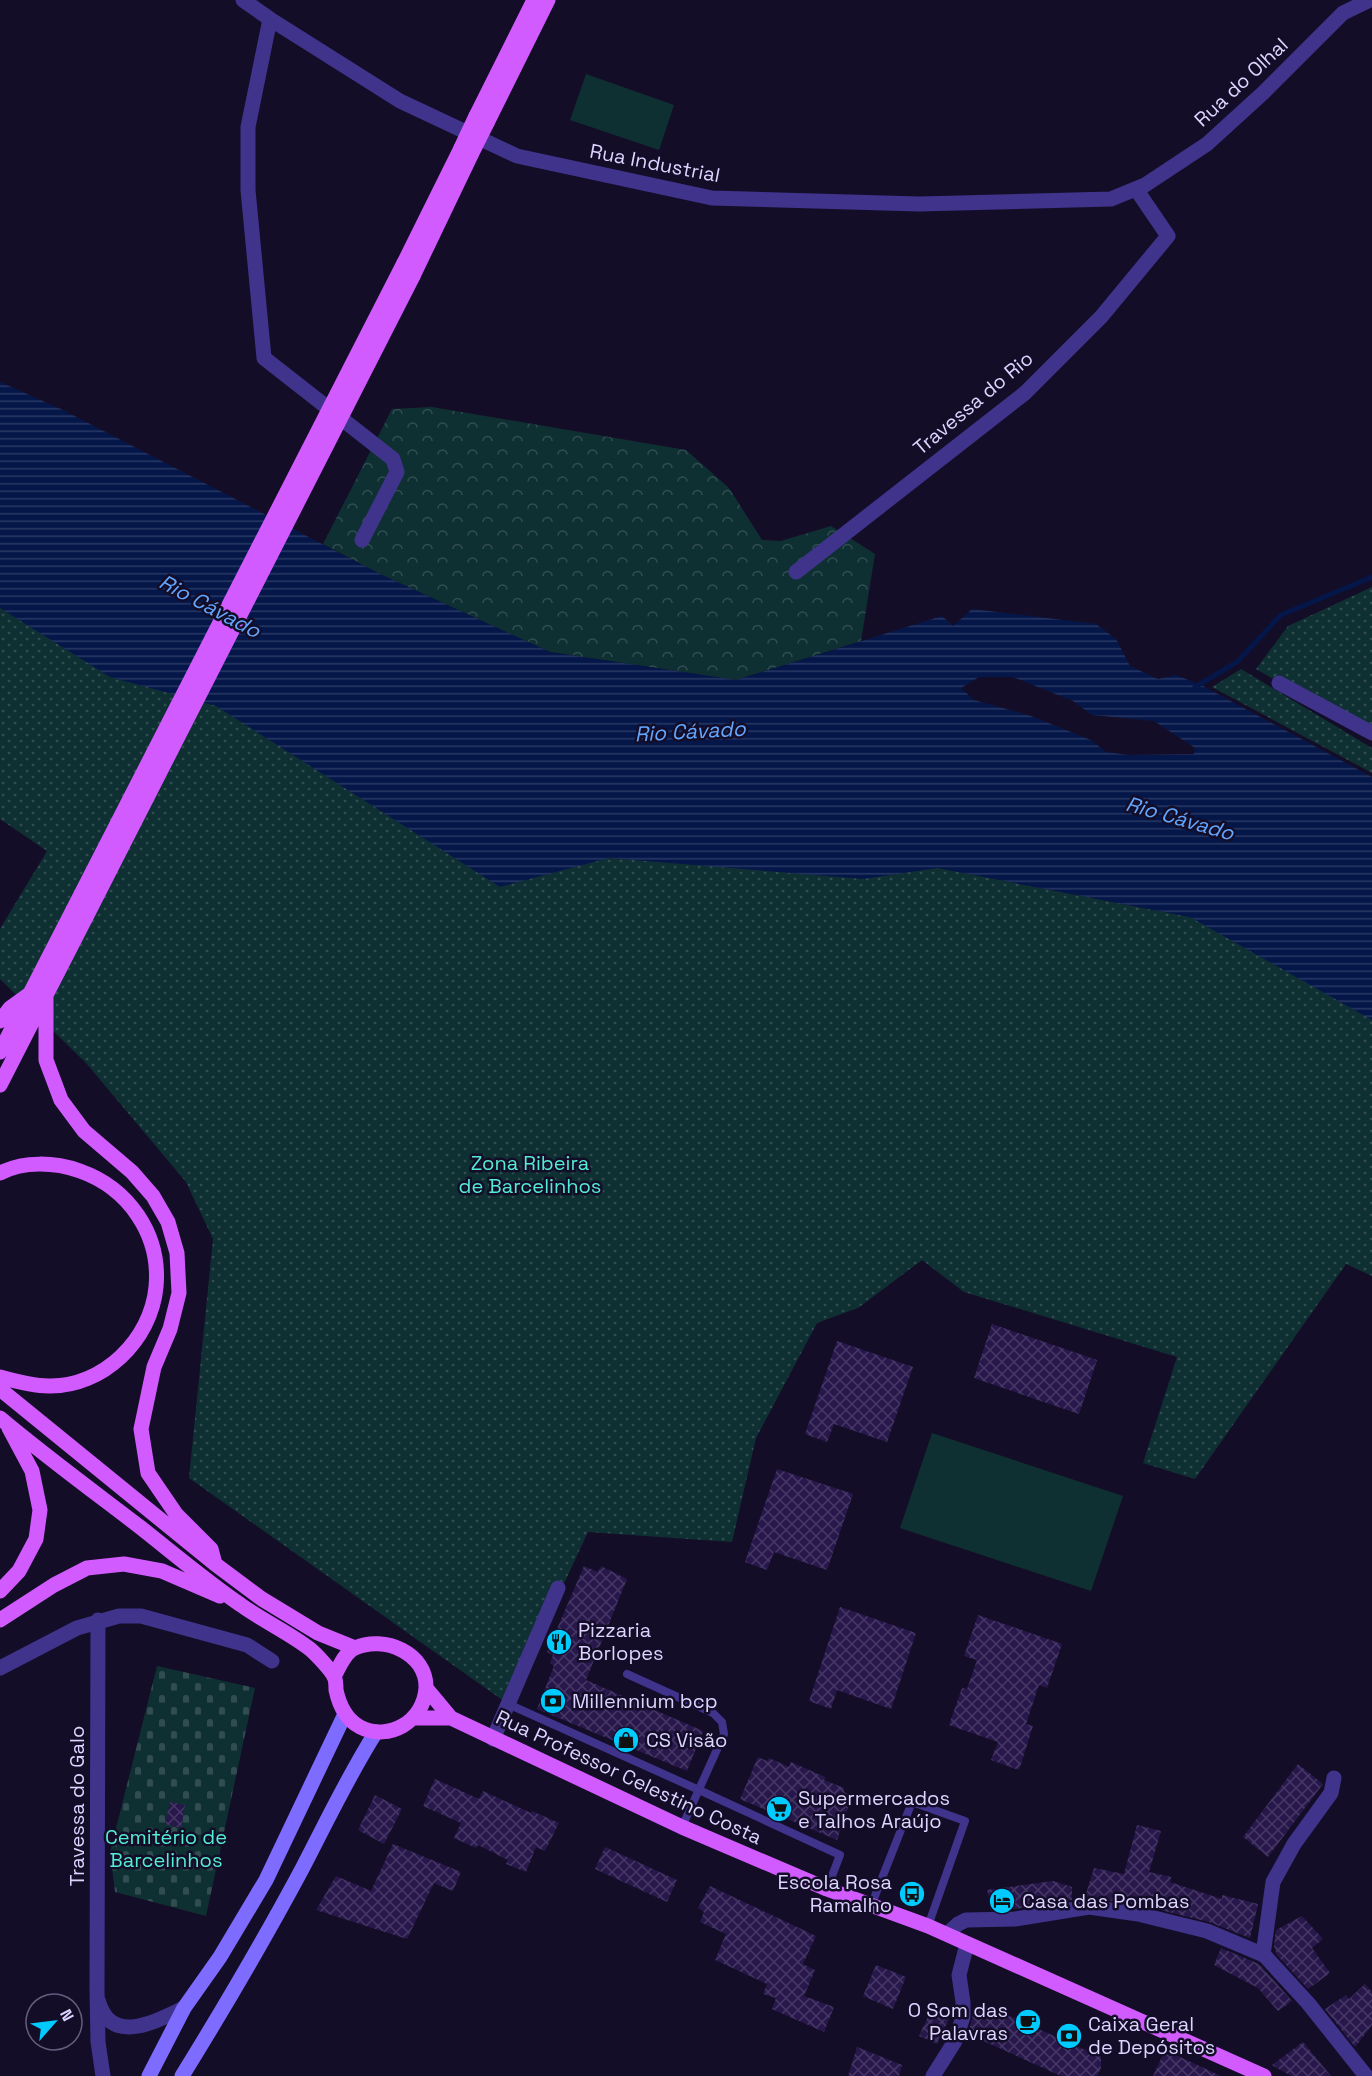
<svg xmlns="http://www.w3.org/2000/svg" width="1372" height="2076" font-family="'Space Grotesk',sans-serif">
	<style>
		.green { fill: #0f3032 }
		.forest { fill: url(#forest-crowns) }
		.cemetery { fill: url(#cemetery-stones) }
		.park { fill: url(#park-dots) }
		.water { fill: url(#water-rules); fill-rule: evenodd }
		.lines { fill: none; stroke-linecap: round; stroke-linejoin: round }
		.stream { stroke: #051749; stroke-width: 5 }
		.building { fill: url(#building-cross-hatch) }
		.lane { stroke: #40338c; stroke-width: 8 }
		.street { stroke: #40338c; stroke-width: 15 }
		.secondary { stroke: #7e6bff; stroke-width: 15 }
		.primary { stroke: #d25bff; stroke-width: 15 }
		.primary-bridge { stroke: #d25bff; stroke-width: 15 }
		.labels { text-anchor: middle; dominant-baseline: central; stroke-width: 5; stroke-linejoin: round; paint-order: stroke }
		.street-label { font-size: 20px; fill: #ddd4ff; stroke: #140d28 }
		.park-label { font-size: 20px; fill: #53ecd5; stroke: #140d28 }
		.poi-label { font-size: 20px; fill: #ddd4ff; stroke: #140d28; text-anchor: start }
		.water-label { font-size: 21px; font-style: italic; fill: #62a6ff; stroke: #140d28 }
	</style>
	<defs>
		<pattern id="forest-crowns" width="20" height="18" patternUnits="userSpaceOnUse" patternTransform="scale(1.5)"><rect width="20" height="18" fill="#0f3032"/><path d="M2 6a3 3 0 1 1 6 0M12 15a3 3 0 1 1 6 0" fill="none" stroke="#324d51"/></pattern>
		<pattern id="cemetery-stones" width="16" height="16" patternUnits="userSpaceOnUse" patternTransform="scale(1.5)"><rect width="16" height="16" fill="#0f3032"/><path d="M2 7V4a2 2 0 0 1 4 0v3zM10 15v-3a2 2 0 0 1 4 0v3z" fill="#324d51"/></pattern>
		<pattern id="park-dots" width="8" height="8" patternUnits="userSpaceOnUse" patternTransform="scale(1.5)"><rect width="8" height="8" fill="#0f3032"/><path d="M2 2h.1M6 6h.1" fill="none" stroke="#324d51" stroke-width="1.8" stroke-linecap="round"/></pattern>
		<pattern id="water-rules" width="6" height="5" patternUnits="userSpaceOnUse" patternTransform="scale(1.5)"><rect width="6" height="5" fill="#051749"/><path d="M0 2.5h6" fill="none" stroke="#293864"/></pattern>
		<pattern id="building-cross-hatch" width="8" height="8" patternUnits="userSpaceOnUse" patternTransform="scale(1.5)"><rect width="8" height="8" fill="#27174b"/><path d="M0 0l8 8M0 8l8-8" fill="none" stroke="#463866"/></pattern>
	</defs>
	<rect width="100%" height="100%" fill="#140d28"/>
	<path class="green" d="M586,74L674,105L659,150L570,120Z
		M932,1433L1123,1496L1091,1591L900,1528Z"/>
	<path class="forest" d="M432,407L686,450L729,488L762,540L781,541L831,526L875,554L861,641L736,680L550,652L382,575L323,544L392,409Z"/>
	<path class="cemetery" d="M157,1666L255,1688L206,1916L115,1892L110,1852Z"/>
	<path class="park" d="M1372,587V736L1256,669L1288,626Z
		M0,597L938,868L1190,917L1372,997V1276L1346,1264L1195,1479L1143,1463L1177,1357L964,1292L922,1260L858,1308L817,1323L756,1438L732,1542L588,1532L508,1704L189,1478L213,1239L186,1182L86,1063L0,979V929L47,851L0,819Z
		M1241,669L1372,748V773L1212,687Z"/>
	<path class="water" d="M0,382L63,410L382,575L550,652L736,680L942,616L953,626L972,609L1096,624L1116,639L1130,666L1158,679L1176,675L1201,685L1372,777V1020L1190,917L938,868L863,879L609,858L500,887L216,706L110,677L0,608ZM979,677H1013L1073,701L1092,715L1154,721L1195,748L1194,754L1128,755L1106,752L1091,740L1031,716L974,700L961,688Z"/>
	<g class="lines">
		<path class="stream" d="M1195,687L1237,662L1281,615L1372,577"/>
	</g>
	<path class="building" d="M992,1324L1097,1360L1079,1414L974,1378Z
		M837,1341L913,1367L887,1442L834,1424L827,1442L805,1434Z
		M777,1469L853,1494L827,1570L774,1552L767,1570L745,1562Z
		M584,1566L598,1572L601,1566L627,1579L586,1680L703,1731L687,1771L537,1709L554,1666L550,1663L553,1655L547,1652Z
		M840,1607L916,1633L891,1709L837,1690L831,1709L809,1701Z
		M978,1615L1062,1644L1047,1688L1039,1685L1026,1724L1033,1726L1019,1770L991,1760L998,1742L949,1725L962,1688L967,1689L977,1660L964,1656Z
		M758,1757L767,1761L769,1758L789,1767L791,1762L825,1777L824,1780L844,1788V1792L852,1796L837,1840L740,1799Z
		M1298,1764L1323,1784L1268,1857L1243,1837Z
		M435,1779L479,1799L483,1791L531,1813L532,1811L559,1823L545,1851L536,1847L526,1872L506,1864L508,1860L478,1845L476,1848L454,1838L461,1823L423,1806Z
		M375,1795L402,1809L384,1844L358,1830Z
		M170,1802L185,1805L181,1828L165,1824Z
		M1137,1825L1161,1831L1149,1872L1171,1877L1170,1882L1222,1899V1895L1258,1904L1250,1938L1209,1922L1140,1905L1085,1897L1094,1868L1124,1874Z
		M393,1844L461,1872L453,1891L434,1883L407,1939L316,1910L336,1876L371,1891Z
		M605,1847L677,1880L667,1902L595,1869Z
		M1053,1881L1072,1887V1900L1014,1909L992,1910L987,1890Z
		M710,1886L816,1936L803,1964L815,1970L804,1996L834,2007L824,2032L772,2009L776,1998L763,1994L767,1984L715,1960L726,1934L700,1922L704,1912L698,1908Z
		M1302,1916L1323,1939L1312,1948L1330,1973L1308,1989L1277,1955L1274,1946L1276,1930Z
		M1221,1948L1259,1964L1292,2001L1278,2011L1258,1988L1214,1965Z
		M876,1965L906,1977L893,2009L863,1996Z
		M1365,1984L1372,1992V2025L1355,2047L1325,2009L1346,1995L1349,1999Z
		M983,2004L1101,2057V2068L1097,2076H1061L968,2034L973,2015Z
		M931,2010L949,2019L937,2044L919,2036Z
		M1303,2042L1331,2076H1291L1272,2065Z
		M857,2047L902,2065L899,2076H848Z
		M1165,2050L1221,2076H1153Z"/>
	<g class="lines">
		<path class="lane" d="M627,1674L713,1713L722,1722L724,1734L682,1827
			M508,1704L699,1790L840,1855L827,1889
			M871,1906L912,1802L965,1821L928,1926"/>
		<path class="street" d="M243,0L270,19L400,101L517,156L712,198L919,204L1111,199L1145,185L1207,144L1263,93L1343,13L1370,0
			M270,19L248,127V190L264,358L393,459L397,472L362,540
			M796,572L1025,393L1101,317L1168,236L1136,189
			M1279,683L1372,733
			M98,1620L97,1991L98,2042L103,2076
			M0,1668L77,1628L119,1616H141L247,1645L272,1661
			M493,1739L558,1588
			M947,1934L958,1924L966,1920L1015,1919L1089,1907L1138,1914L1207,1931L1264,1955L1308,2003L1366,2076
			M1263,1955L1273,1882L1294,1844L1331,1793L1334,1778
			M98,2000C111,2047 156,2021 184,2008
			M933,2076L955,2041L963,2017V2002L959,1975L967,1944"/>
		<path class="secondary" d="M149,2076L184,2008L220,1957L266,1880L345,1714
			M182,2076C224,2008 264,1940 302,1869C326,1823 348,1776 376,1732"/>
		<path class="primary" d="M476,116L534,0
			M487,123L548,0
			M404,263L461,148
			M413,276L471,155
			M46,991V1060L61,1100L84,1131L132,1172L153,1196L168,1222L177,1253L179,1293L170,1329L154,1367L141,1429L148,1473L176,1514L211,1549L215,1564
			M0,1021L10,1008L28,995
			M0,1052L73,910
			M0,1085L85,919
			M0,1173C24,1161 54,1162 80,1171C128,1188 161,1234 156,1287C151,1340 103,1387 49,1386C34,1386 14,1381 0,1377
			M0,1389L215,1564L262,1599L318,1633L355,1648
			M0,1418C45,1456 93,1491 140,1527C173,1553 206,1581 241,1605C263,1621 288,1632 310,1649C317,1655 329,1668 334,1676C336,1680 336,1686 336,1690C339,1704 345,1719 360,1727C389,1742 424,1721 426,1688C427,1653 384,1635 355,1648C345,1652 339,1667 334,1677
			M0,1591L19,1571L36,1539L40,1510L32,1471L9,1428
			M0,1620L54,1585L87,1568L124,1564L162,1571L220,1596
			M426,1688L451,1718L682,1827L827,1889L928,1926L1264,2076
			M414,1718H451"/>
		<path class="primary-bridge" d="M461,148L476,116
			M471,155L487,123
			M73,910L404,263
			M85,919L413,276"/>
	</g>
	<defs>
		<g id="restaurant-disc" transform="scale(1.35)"><circle r="9.5" fill="#00cbff" stroke="#140d28"/><path d="M-5-6h1v4h1v-4h1v4h1v-4h1v5L-1.5 .5V6h-2V.5L-5-1ZM5-6V6H3V1.5H1.5Q1.5-4 5-6Z" fill="#111"/></g>
		<g id="bank-disc" transform="scale(1.35)"><circle r="9.5" fill="#00cbff" stroke="#140d28"/><path d="M-6-4H6V4H-6ZM0-2.3a2.3 2.3 0 1 0 0 4.6a2.3 2.3 0 1 0 0-4.6Z" fill="#111"/></g>
		<g id="shop-disc" transform="scale(1.35)"><circle r="9.5" fill="#00cbff" stroke="#140d28"/><path d="M-5-2.5h2.3a2.7 3.5 0 0 1 5.4 0H5L5.5 6h-11ZM-1.5-2.5h3a1.5 2.3 0 0 0-3 0Z" fill="#111"/></g>
		<g id="supermarket-disc" transform="scale(1.35)"><circle r="9.5" fill="#00cbff" stroke="#140d28"/><path d="M-6-5.5h2.5l.6 2H6L4.5 2H-2.5L-4.4-4H-6ZM-1.5 3.2a1.3 1.3 0 1 0 .1 0ZM3 3.2a1.3 1.3 0 1 0 .1 0Z" fill="#111"/></g>
		<g id="bus-disc" transform="scale(1.35)"><circle r="9.5" fill="#00cbff" stroke="#140d28"/><path d="M-5-6H5V4H4V6H2V4H-2V6H-4V4H-5ZM-3.5-4V0h7V-4ZM-3.5 1.2v1.5H-2V1.2ZM2 1.2v1.5H3.5V1.2Z" fill="#111"/></g>
		<g id="hotel-disc" transform="scale(1.35)"><circle r="9.5" fill="#00cbff" stroke="#140d28"/><path d="M-6-4.5h1.5V1H6V5H4.5V3h-9V5H-6ZM-4 0a1.8 1.8 0 1 1 3.6 0ZM.5 0V-2.5h3Q6-2.5 6 0Z" fill="#111"/></g>
		<g id="cafe-disc" transform="scale(1.35)"><circle r="9.5" fill="#00cbff" stroke="#140d28"/><path d="M-5.5-4.5H6V0H3Q3 3.5 0 3.5H-2.5Q-5.5 3.5-5.5 0ZM3-3.2v2h1.7v-2ZM-6 4.5H4V6H-6Z" fill="#111"/></g>
	</defs>
	<g fill-rule="evenodd">
		<use href="#restaurant-disc" x="559" y="1642"/>
		<use href="#bank-disc" x="553" y="1701"/>
		<use href="#shop-disc" x="626" y="1740"/>
		<use href="#supermarket-disc" x="779" y="1809"/>
		<use href="#bus-disc" x="912" y="1894"/>
		<use href="#hotel-disc" x="1002" y="1901"/>
		<use href="#cafe-disc" x="1028" y="2022"/>
		<use href="#bank-disc" x="1069" y="2036"/>
	</g>
	<g class="labels">
		<g class="street-label">
			<text transform="translate(1241 82) rotate(-43)">Rua do Olhal</text>
			<text transform="translate(655 163) rotate(11)">Rua Industrial</text>
			<text transform="translate(973 403) rotate(-40)">Travessa do Rio</text>
			<text transform="translate(629 1777) rotate(25)">Rua Professor Celestino Costa</text>
			<text transform="translate(77 1806) rotate(-90)">Travessa do Galo</text>
		</g>
		<g class="park-label">
			<text x="530" y="1163">Zona Ribeira<tspan x="530" dy="23">de Barcelinhos</tspan></text>
			<text x="166" y="1837">Cemitério de<tspan x="166" dy="23">Barcelinhos</tspan></text>
		</g>
		<g class="poi-label">
			<text x="578" y="1630">Pizzaria<tspan x="578" dy="23">Borlopes</tspan></text>
			<text x="572" y="1701">Millennium bcp</text>
			<text x="646" y="1740">CS Visão</text>
			<text x="798" y="1798">Supermercados<tspan x="798" dy="23">e Talhos Araújo</tspan></text>
			<text x="892" y="1882" text-anchor="end">Escola Rosa<tspan x="892" dy="23">Ramalho</tspan></text>
			<text x="1022" y="1901">Casa das Pombas</text>
			<text x="1008" y="2010" text-anchor="end">O Som das<tspan x="1008" dy="23">Palavras</tspan></text>
			<text x="1088" y="2024">Caixa Geral<tspan x="1088" dy="23">de Depósitos</tspan></text>
		</g>
		<g class="water-label">
			<text transform="translate(210 606) rotate(28)">Rio Cávado</text>
			<text transform="translate(690 731) rotate(-3)">Rio Cávado</text>
			<text transform="translate(1180 818) rotate(16)">Rio Cávado</text>
		</g>
	</g>
	<g transform="translate(54 2022) rotate(62)"><circle r="28" fill="#140d28" stroke="#645d7e" stroke-width="1.5"/>
	<path d="M0-4.5L10 22L0 15L-10 22Z" fill="#00cbff"/>
	<text y="-9" font-size="16" font-weight="bold" text-anchor="middle" fill="#ddd4ff">N</text>
	</g>
</svg>
